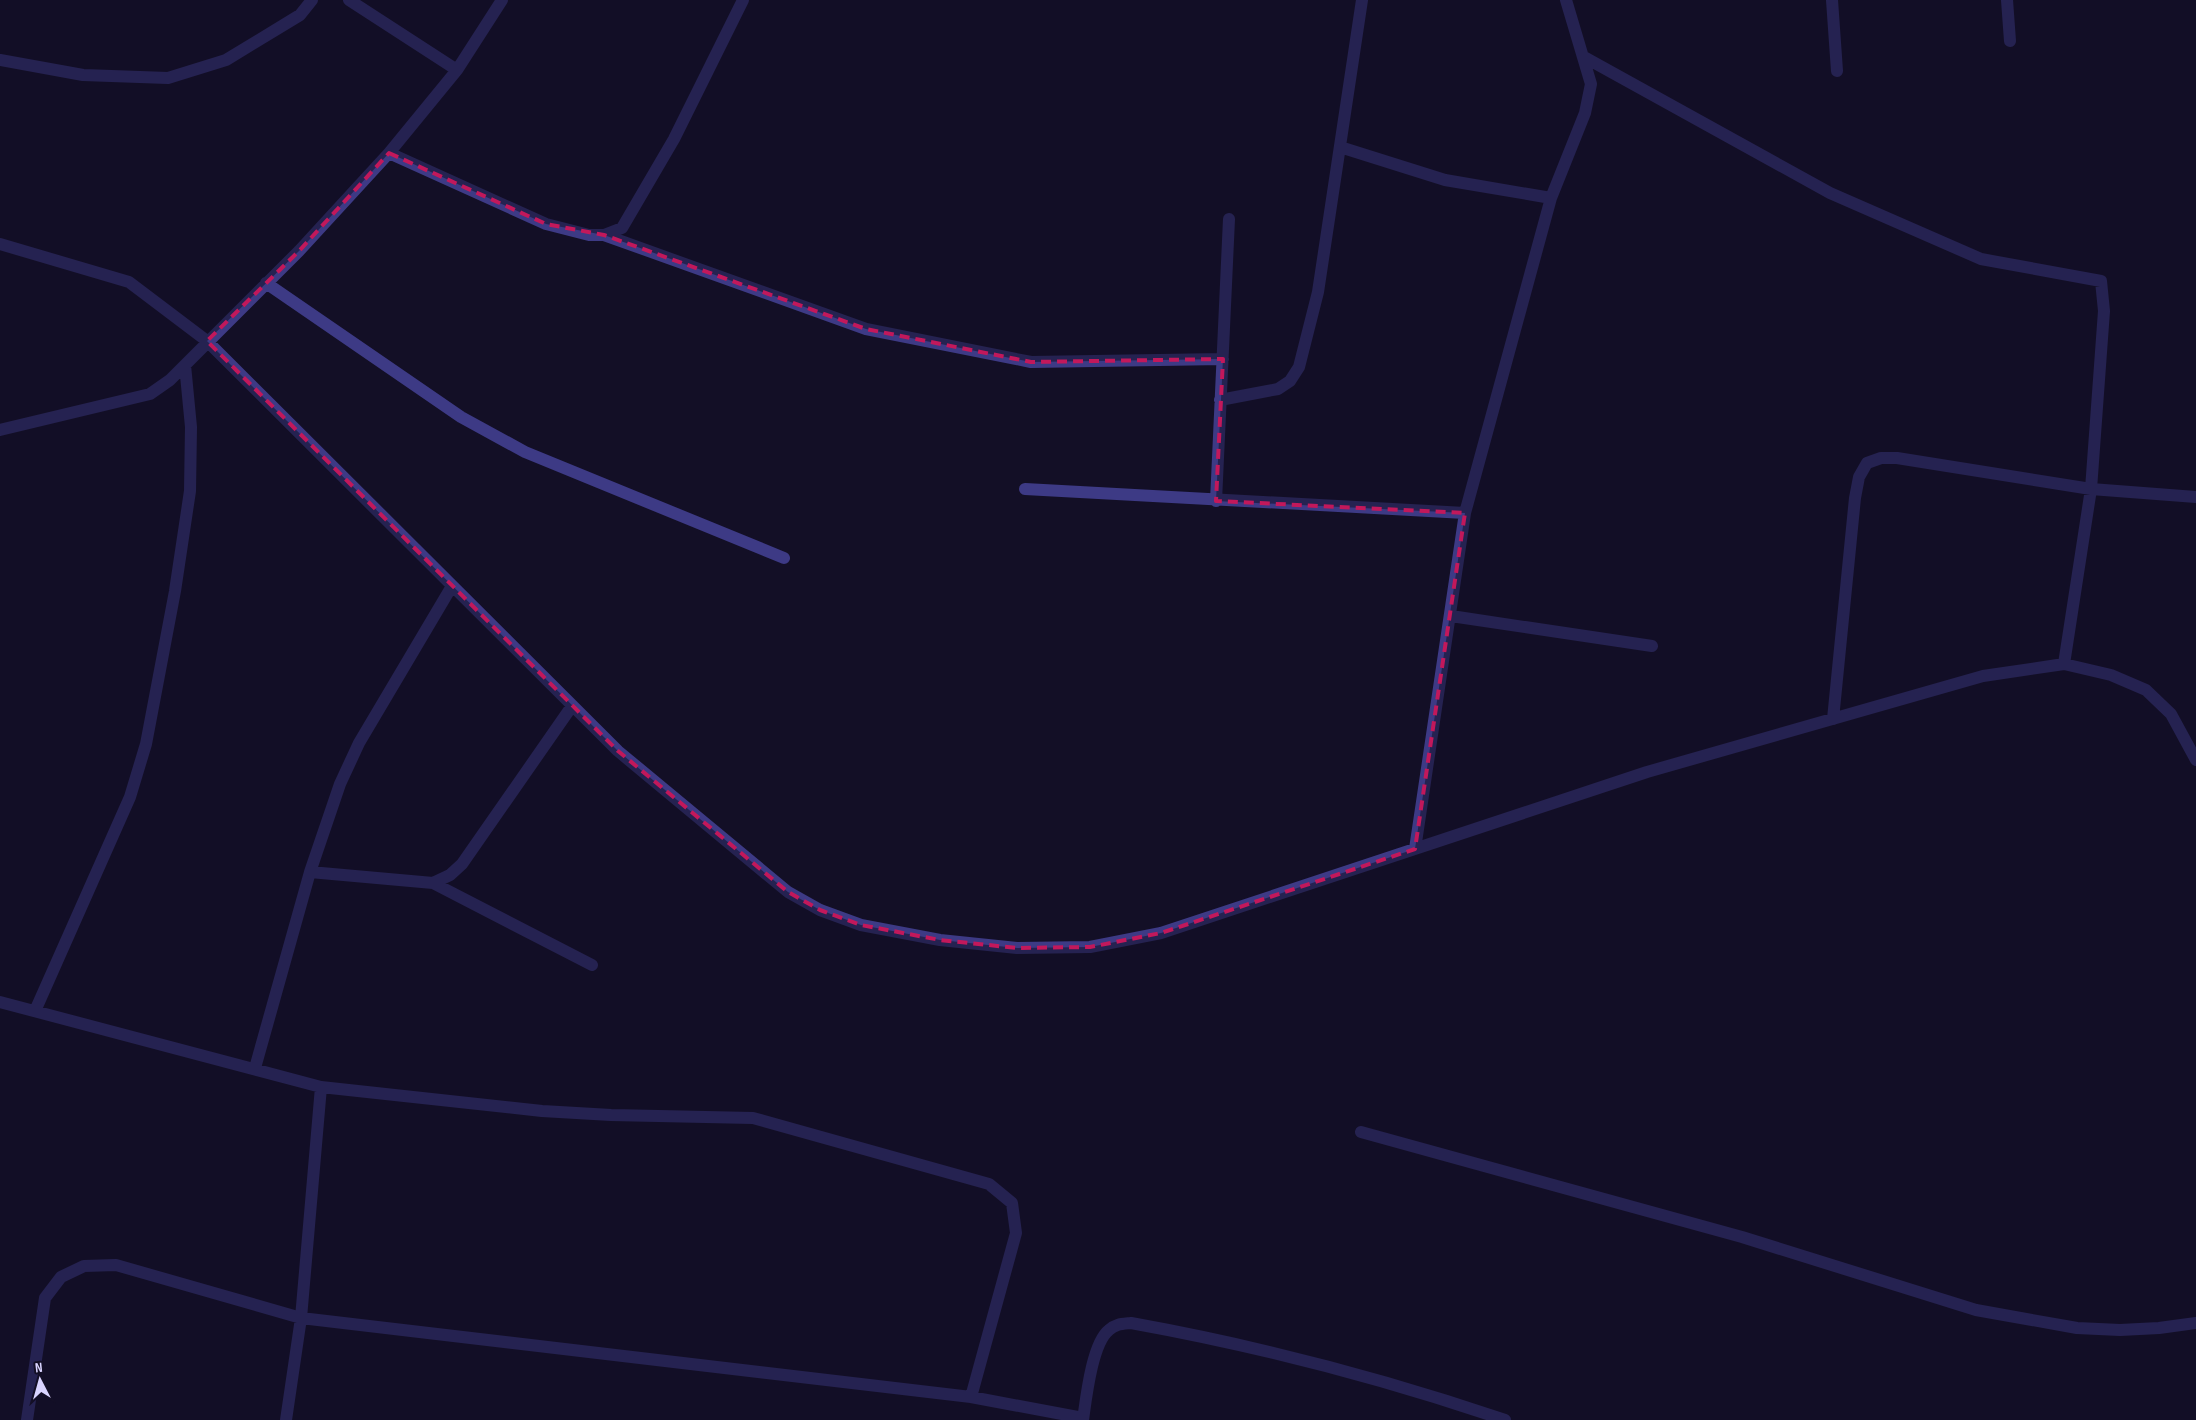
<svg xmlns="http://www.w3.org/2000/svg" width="2196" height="1420" font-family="'Sofia Sans Condensed',sans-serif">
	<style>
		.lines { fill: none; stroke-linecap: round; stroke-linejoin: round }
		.minor { stroke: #3d3a85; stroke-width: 12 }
		.marked { fill: none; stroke: #c2185b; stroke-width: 4; stroke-dasharray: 10 6; stroke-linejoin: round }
	</style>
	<rect width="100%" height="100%" fill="#130f26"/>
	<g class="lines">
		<path class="minor" d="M349,0L457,70
			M1832,0L1837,71
			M2007,0L2010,41
			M1584,57L1830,193L1981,259L2101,281L2104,311L2091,489L2064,664
			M0,60L83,75L168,78L226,60L300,15L312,0
			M1340,147L1445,180L1551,198
			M389,153L546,224L589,235H604L622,228L674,139L743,0
			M604,235L866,329L1031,362L1223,359
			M0,244L129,282L207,341L618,751L788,892L820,910L861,925L940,940L1017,948L1090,947L1161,933L1647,772L1983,676L2064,664L2111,675L2146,690L2171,714L2196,760
			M266,283L461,417L525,452L784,558
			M1220,400L1278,389L1290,381L1299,367L1318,292L1362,0
			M0,430L150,394L170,380L299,251L389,153L457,70L502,0
			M1025,489L1465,513
			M1216,501L1229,219
			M1451,616L1652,646
			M1833,719L1855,498L1859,477L1867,463L1881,458H1897L2091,489L2196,497
			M1415,849L1465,513L1551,198L1585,113L1591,84L1566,0
			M310,872L433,883L450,875L462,864L572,706
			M433,883L592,965
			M0,1002L321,1087L542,1111L611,1115L753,1118L989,1184L1012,1203L1016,1233L971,1397
			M35,1011L130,797L146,744L175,591L190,491L191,427L185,365
			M255,1068L310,872L340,784L359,743L452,586
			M1361,1132L1742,1237L1976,1310L2077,1328L2120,1330L2159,1328L2196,1323
			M27,1420L45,1298L61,1277L84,1266L116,1265L301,1318L971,1397L1083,1418
			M286,1420L301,1318L321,1087
			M1083,1420C1086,1399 1092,1343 1109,1330C1115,1324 1122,1324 1131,1323C1258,1346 1382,1378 1505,1420"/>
	</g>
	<path d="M0 0H2196V1420H0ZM389,153L546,224L604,235L866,329L1031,362L1223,359L1216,501L1465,513L1415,849L1161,933L1090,947L1017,948L940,940L861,925L820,910L788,892L618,751L207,341L299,251Z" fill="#130f26" fill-opacity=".55" fill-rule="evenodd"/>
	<path class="marked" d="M389,153L546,224L604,235L866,329L1031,362L1223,359L1216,501L1465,513L1415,849L1161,933L1090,947L1017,948L940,940L861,925L820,910L788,892L618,751L207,341L299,251Z"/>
	<g transform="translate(40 1380) rotate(354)" stroke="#130f26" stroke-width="4" paint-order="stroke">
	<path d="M0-4L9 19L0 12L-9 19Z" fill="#d9d4ff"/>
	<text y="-8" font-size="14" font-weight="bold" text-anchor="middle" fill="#d9d4ff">N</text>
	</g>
</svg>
